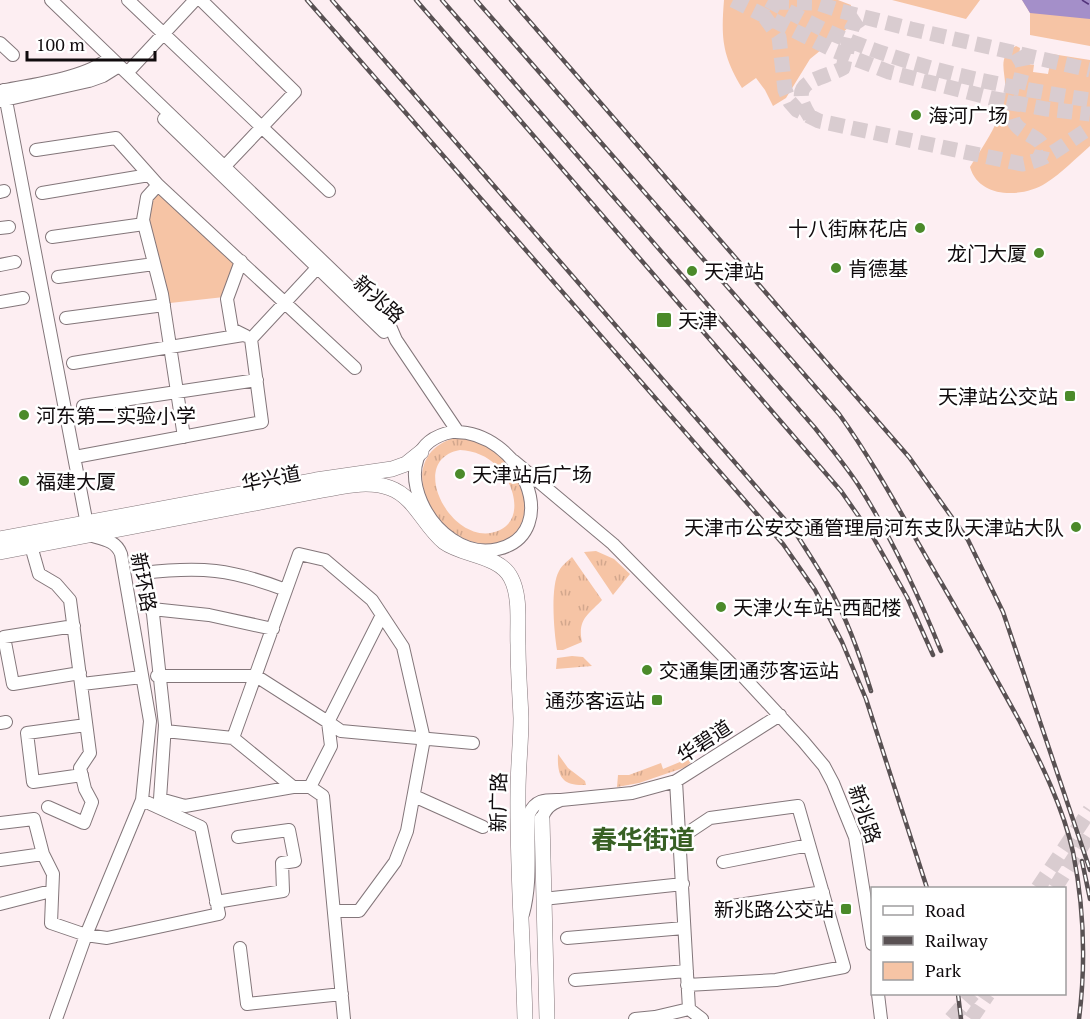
<svg xmlns="http://www.w3.org/2000/svg" width="1090" height="1019" font-family="'PT Serif','Noto Sans SC',serif">
	<style>
		.grass { fill: url(#grass-tufts); fill-rule: evenodd }
		.green { fill: #f6c4a5 }
		.water { fill: #a48fc9 }
		.lines { fill: none; stroke-linecap: round; stroke-linejoin: round }
		.ferry { stroke: #53347b; stroke-width: 1.5; stroke-dasharray: 8 6; stroke-linecap: butt }
		.major-tunnel { stroke: #d9ccd0; stroke-width: 15; stroke-dasharray: 15 8; stroke-linecap: butt }
		.minor-casing { stroke: #83767a; stroke-width: 14 }
		.major-casing { stroke: #83767a; stroke-width: 16 }
		.minor { stroke: #fff; stroke-width: 12 }
		.major { stroke: #fff; stroke-width: 15 }
		.rail-casing { stroke: #595153; stroke-width: 4.5 }
		.rail { stroke: #fff; stroke-width: 2; stroke-dasharray: 7; stroke-linecap: butt }
		.poi-dot { fill: #4b8a2a; stroke: #fff; stroke-width: 2 }
		.labels { text-anchor: middle; dominant-baseline: central; stroke-width: 5; stroke-linejoin: round; paint-order: stroke }
		.poi-label { font-size: 20px; fill: #100b0d; stroke: #fff; text-anchor: start }
		.street-label { font-size: 20px; fill: #100b0d; stroke: #fff }
		.district-label { font-size: 26px; font-weight: bold; fill: #386024; stroke: #fff }
	</style>
	<defs>
		<pattern id="grass-tufts" width="24" height="20" patternUnits="userSpaceOnUse" patternTransform="scale(1.5)"><rect width="24" height="20" fill="#f6c4a5"/><path d="M3 7l-1-3M5 7V3M7 7l1-3M15 17l-1-3M17 17v-4M19 17l1-3" fill="none" stroke="#d2a78d"/></pattern>
	</defs>
	<rect width="100%" height="100%" fill="#fdeef2"/>
	<path class="grass" d="M454,438C465,438 476,439 485,444C512,459 537,501 518,530C512,539 501,543 491,544C435,547 389,458 454,438ZM460,450C475,451 487,456 497,466C513,481 525,518 500,530C454,552 404,460 460,450Z
		M596,551L614,559L630,574L613,595L584,552Z
		M572,557L602,600C589,614 577,619 582,642L563,650H557C554,632 550,587 559,571C562,565 568,561 572,557Z
		M572,656L583,657L592,666L556,669L557,658Z
		M558,754L568,768L585,781L586,785C562,786 557,777 558,754Z
		M692,757L691,762L686,767L639,783L617,787L618,775H629L661,763L663,769Z"/>
	<path class="green" d="M724,0H838L851,5L848,28L810,59L786,98L773,106L765,90L756,78L742,88C722,55 721,38 724,0Z
		M892,0H980L966,19Z
		M1022,0H1090V46L1030,35V13Z
		M1016,46L1020,48L1018,62L1034,65L1033,72L1048,74L1052,54L1090,60V146C1076,158 1062,173 1046,183C1023,198 979,199 970,167C985,143 1002,121 1005,91C1007,73 995,57 1016,46Z
		M165,188L238,259L224,297L170,303L149,223L153,199Z"/>
	<path class="water" d="M1022,0H1090V19L1030,13Z"/>
	<g class="lines">
		<path class="ferry" d="M1082,0L1090,5"/>
		<path class="major-tunnel" d="M733,0L835,51L889,72L991,98L1046,109L1090,114
			M768,0C797,16 827,33 858,44C932,73 1012,88 1090,100
			M774,2L817,3L841,11L911,29L1090,70
			M764,16L779,37L785,90L790,102L797,110L819,121L1022,164C1051,159 1066,142 1090,128
			M1016,53L1022,63L1023,68C1021,79 1012,106 1012,115C1014,139 1058,134 1037,161
			M810,117C785,79 819,81 843,68L852,28L855,23L864,17
			M1038,888L1090,810
			M1055,888L1090,833
			M951,1019L973,994
			M971,1019L988,994"/>
		<g class="minor-casing">
			<path id="minor" d="M51,0L390,326L396,340L458,432
				M128,0L329,191
				M201,0L295,92L225,166
				M0,43L13,55
				M127,73L195,0
				M4,90L89,535C102,539 116,540 121,554L150,721L142,800L86,935L56,1019
				M0,91C30,85 88,78 110,57
				M0,101L89,81L103,76L119,66
				M164,119L384,332
				M36,150L116,138L158,185L355,368
				M158,185L147,197L143,220L162,294L184,437
				M0,192L4,191
				M42,193L149,175
				M0,228L9,227
				M52,237L144,224
				M241,261L227,299L232,329L246,336
				M0,265L15,262
				M58,277L154,264
				M0,302L23,298
				M66,318L164,305
				M73,363L243,335
				M83,406L257,380
				M452,432C522,429 564,533 498,549C432,565 375,447 452,432Z
				M75,457L262,422L251,339L317,268
				M514,461L613,544L739,672L803,741L824,766L833,783L855,837L872,944
				M31,546L39,574L56,584L70,600L90,753L80,768L85,789L92,802L84,823L48,807
				M286,590C231,569 201,566 143,573L153,614L165,725L160,799L185,806L293,787H310
				M152,609L209,615L273,629
				M382,615L328,722L341,731L473,743
				M74,626L4,637L13,684L80,673
				M157,676H256L328,722L331,746L310,787L323,796L344,1019
				M82,684L142,677
				M0,723L6,722
				M165,731L233,738L293,787
				M233,738L299,554L325,560L372,600L403,647L424,739L407,831L395,862L359,911H335
				M82,775L33,782L27,733L86,725
				M676,781L689,1009L702,1019
				M414,796L483,827
				M542,819C545,808 551,804 561,800L632,793L676,781L780,715
				M0,823L34,819L43,854L53,874L51,923L86,935L107,938L219,914L201,827L142,800
				M680,838L710,818L798,806L844,967L776,980L687,985
				M0,860L43,854
				M723,862L809,845
				M543,899L683,884
				M216,902L283,891L282,863L295,861L289,830L238,837
				M0,904L51,891
				M725,907L823,892
				M523,914C532,881 527,848 529,814C536,799 545,800 560,800
				M567,938L684,928
				M240,948L247,1004L342,994
				M575,980L687,971
				M878,994L881,1019
				M635,1019L655,1017L689,1009"/>
		</g>
		<g class="major-casing">
			<path id="major" d="M0,539L316,480L392,469L406,464L421,452
				M0,552L323,490C345,486 368,480 390,488C415,497 424,526 444,542C463,556 500,555 511,578C521,597 517,624 518,645C518,670 520,694 521,718C521,743 518,767 518,791C517,867 523,943 525,1019
				M542,819L547,1019"/>
		</g>
		<use href="#minor" class="minor"/>
		<use href="#major" class="major"/>
		<g class="rail-casing">
			<path id="rail" d="M307,0L783,544L815,590L842,642L866,699L927,888
				M332,0L793,529C804,546 815,563 825,580C846,615 859,653 871,691
				M416,0L841,491L873,537L907,597L933,655
				M442,0L815,428C830,447 846,466 859,486C892,538 918,594 941,651
				M476,0L839,414C878,468 908,527 942,584C969,630 995,676 1020,722C1041,763 1063,807 1073,852C1084,907 1086,963 1079,1019
				M511,0L909,457L968,540L1003,612L1090,870
				M1082,861L1090,899
				M958,994L961,1019"/>
		</g>
		<use href="#rail" class="rail"/>
	</g>
	<g class="poi-dot">
		<circle cx="916" cy="115" r="6"/>
		<circle cx="920" cy="228" r="6"/>
		<circle cx="1039" cy="253" r="6"/>
		<circle cx="836" cy="268" r="6"/>
		<circle cx="692" cy="271" r="6"/>
		<rect x="656" y="312" width="16" height="16" rx="3"/>
		<rect x="1064" y="390" width="12" height="12" rx="3"/>
		<circle cx="24" cy="415" r="6"/>
		<circle cx="460" cy="474" r="6"/>
		<circle cx="24" cy="481" r="6"/>
		<circle cx="1076" cy="527" r="6"/>
		<circle cx="721" cy="607" r="6"/>
		<circle cx="647" cy="670" r="6"/>
		<rect x="651" y="694" width="12" height="12" rx="3"/>
		<rect x="840" y="903" width="12" height="12" rx="3"/>
	</g>
	<g class="labels">
		<g class="poi-label">
			<text x="928" y="115">海河广场</text>
			<text x="908" y="228" text-anchor="end">十八街麻花店</text>
			<text x="1027" y="253" text-anchor="end">龙门大厦</text>
			<text x="848" y="268">肯德基</text>
			<text x="704" y="271">天津站</text>
			<text x="678" y="320">天津</text>
			<text x="1058" y="396" text-anchor="end">天津站公交站</text>
			<text x="36" y="415">河东第二实验小学</text>
			<text x="472" y="474">天津站后广场</text>
			<text x="36" y="481">福建大厦</text>
			<text x="1064" y="527" text-anchor="end">天津市公安交通管理局河东支队天津站大队</text>
			<text x="733" y="607">天津火车站-西配楼</text>
			<text x="659" y="670">交通集团通莎客运站</text>
			<text x="645" y="700" text-anchor="end">通莎客运站</text>
			<text x="834" y="909" text-anchor="end">新兆路公交站</text>
		</g>
		<g class="street-label">
			<text transform="translate(379 299) rotate(42)">新兆路</text>
			<text transform="translate(271 478) rotate(-11)">华兴道</text>
			<text transform="translate(144 582) rotate(79)">新环路</text>
			<text transform="translate(704 741) rotate(-33)">华碧道</text>
			<text transform="translate(498 802) rotate(-89)">新广路</text>
			<text transform="translate(865 814) rotate(71)">新兆路</text>
		</g>
		<g class="district-label">
			<text x="643" y="839">春华街道</text>
		</g>
	</g>
	<rect x="871" y="887" width="195" height="108" fill="#ffffff" stroke="#9f9d9e" stroke-width="1.5"/>
	<rect x="883" y="906" width="30" height="9" fill="#ffffff" stroke="#9f9d9e" stroke-width="1.5"/>
	<text x="925" y="917" font-size="18" fill="#100b0d">Road</text>
	<rect x="883" y="936" width="30" height="9" fill="#595153" stroke="#9f9d9e" stroke-width="1.5"/>
	<text x="925" y="947" font-size="18" fill="#100b0d">Railway</text>
	<rect x="883" y="962" width="30" height="18" fill="#f6c4a5" stroke="#9f9d9e" stroke-width="1.5"/>
	<text x="925" y="977" font-size="18" fill="#100b0d">Park</text>
	<path d="M27 51v9h128v-9" fill="none" stroke="#100b0d" stroke-width="3"/>
	<text x="36" y="51" font-size="18" fill="#100b0d" stroke="#ffffff" stroke-width="4.5" paint-order="stroke">100 m</text>
</svg>
